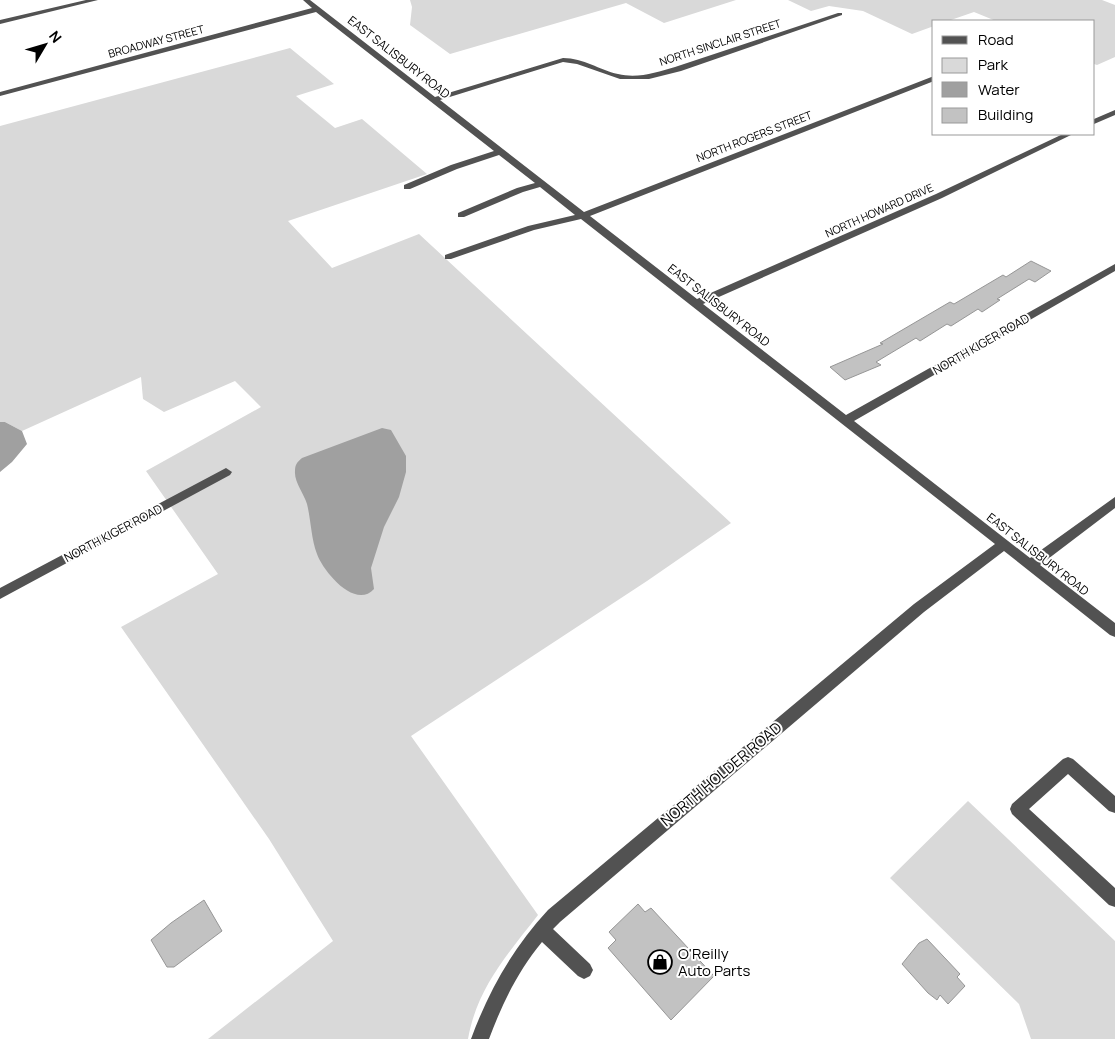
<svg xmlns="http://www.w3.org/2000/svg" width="1115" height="1039" font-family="Manrope,sans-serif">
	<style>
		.green { fill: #d9d9d9 }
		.water { fill: #a0a0a0 }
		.building { fill: #c2c2c2; stroke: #969696 }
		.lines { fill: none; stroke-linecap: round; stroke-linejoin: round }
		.minor { fill: #525252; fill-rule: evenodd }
		.labels { text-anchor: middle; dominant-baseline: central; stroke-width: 4; stroke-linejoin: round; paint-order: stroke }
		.far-street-label { font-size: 11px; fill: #000; stroke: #fff }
		.street-label { font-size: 12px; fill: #000; stroke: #fff }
		.near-street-label { font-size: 15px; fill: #000; stroke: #fff }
		.near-poi-label { font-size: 15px; fill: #000; stroke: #fff; text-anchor: start }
	</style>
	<rect width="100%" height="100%" fill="#fff"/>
	<path class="green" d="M410,0H736L664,23L626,3L450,54L410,25L412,7Z
		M788,0H1102L1115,5V57L1097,65L1094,64V21H996L974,12L948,21H934V26L912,34L863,11L829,6L811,11Z
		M290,48L334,84L296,96L335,128L362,119L427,174L288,221L332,268L419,234L731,523L647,581L411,736L538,915C507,955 477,988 468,1039H208L333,941L269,839L121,627L218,574L146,471L261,407L235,381L164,412L143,399L141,377L22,431L5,422H0V126Z
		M968,801L1115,941V1039H1031L1019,1004L890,878Z"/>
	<path class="water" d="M0,422H5L22,431L27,444L12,462L0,472Z
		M382,428L391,430L406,456V472L399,497L384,527L371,568L374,589C355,610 323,571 317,554C311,538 311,520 307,504C304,494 294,482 295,471C295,465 297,462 302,458Z"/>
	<path class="building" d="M1031,261L1051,271L1035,282L1029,279L997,299L1000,300L982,312L978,309L951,326L947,324L920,341L916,338L876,362L881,365L845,380L830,367L883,344L880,343L950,302L954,304L1003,275L1006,277Z
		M204,900L222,931L174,967H167L151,940L171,923Z
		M638,904L645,912L651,908L714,976L671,1020L608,948L616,940L609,932Z
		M927,939L960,974L957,977L965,986L948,1004L940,995L937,1000L928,993L902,964L919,943Z"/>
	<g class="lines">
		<path class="minor" d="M86,0H98L0,24V20Z
			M303,0H310L435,97L563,58C584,58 599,70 618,74C638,79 657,72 675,67L838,13H842V15L681,71L649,79H620L577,64L563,62L440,100L584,212L934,76V81L590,216L697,299L936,194L1063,134H1073L942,198L703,304L846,415L1115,264V271L854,421L1030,558L1115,497V508L1040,565L1115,623V637L1110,635L1004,551L924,612L560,922L553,929L590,964L593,970L590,976L584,979L578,976L542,942C518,971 502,1004 489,1039H471C489,990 513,948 548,910L914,604L995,544L581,219L534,230L451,259H445V255L528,226L575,215L540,187L523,192L464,217H458V213L517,188L535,183L499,155L457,169L410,189H404V185L451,165L494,151L316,12L0,96V92L312,8Z
			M1115,110V115L1094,124V119Z
			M226,468L232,472L230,475L0,599V588Z
			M1068,757L1073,759L1115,796V813L1109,811L1068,774L1029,809L1115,888V907L1109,905L1012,814L1010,809L1012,804L1063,759Z"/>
	</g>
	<defs>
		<g id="shop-ring" transform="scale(1.25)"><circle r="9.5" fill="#fff" stroke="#000" stroke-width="1.5"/><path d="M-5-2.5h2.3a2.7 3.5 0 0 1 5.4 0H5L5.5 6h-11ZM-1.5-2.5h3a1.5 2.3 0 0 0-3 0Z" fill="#000"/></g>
	</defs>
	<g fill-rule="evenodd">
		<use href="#shop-ring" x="660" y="962"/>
	</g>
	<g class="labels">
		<g class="far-street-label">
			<text transform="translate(156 41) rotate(-15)">BROADWAY STREET</text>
			<text transform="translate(720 42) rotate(-18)">NORTH SINCLAIR STREET</text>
			<text transform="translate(754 136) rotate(-21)">NORTH ROGERS STREET</text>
			<text transform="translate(879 210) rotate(-24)">NORTH HOWARD DRIVE</text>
		</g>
		<g class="street-label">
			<text transform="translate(399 57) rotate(38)">EAST SALISBURY ROAD</text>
			<text transform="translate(719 305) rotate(38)">EAST SALISBURY ROAD</text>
			<text transform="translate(981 344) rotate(-30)">NORTH KIGER ROAD</text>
			<text transform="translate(113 533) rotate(-28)">NORTH KIGER ROAD</text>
			<text transform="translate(1038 554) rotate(38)">EAST SALISBURY ROAD</text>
		</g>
		<g class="near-street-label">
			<text transform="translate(721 774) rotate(-40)">NORTH HOLDER ROAD</text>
		</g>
		<g class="near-poi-label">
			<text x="678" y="953">O'Reilly<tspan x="678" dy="17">Auto Parts</tspan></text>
		</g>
	</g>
	<rect x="932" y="20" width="162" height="115" fill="#ffffff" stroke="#999999"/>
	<rect x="942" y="36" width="25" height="8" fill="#525252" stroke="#999999"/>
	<text x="978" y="45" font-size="15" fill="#000000">Road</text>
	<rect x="942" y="58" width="25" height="15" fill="#d9d9d9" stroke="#999999"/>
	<text x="978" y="70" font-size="15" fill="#000000">Park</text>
	<rect x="942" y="82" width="25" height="15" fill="#a0a0a0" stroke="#999999"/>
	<text x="978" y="95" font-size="15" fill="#000000">Water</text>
	<rect x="942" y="108" width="25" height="15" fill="#c2c2c2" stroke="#999999"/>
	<text x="978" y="120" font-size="15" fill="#000000">Building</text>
	<g transform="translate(45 45) rotate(52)" stroke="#ffffff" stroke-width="4" paint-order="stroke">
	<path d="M0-4L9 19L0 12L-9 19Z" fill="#000000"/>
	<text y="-8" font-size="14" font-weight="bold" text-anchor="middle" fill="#000000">N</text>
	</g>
</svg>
